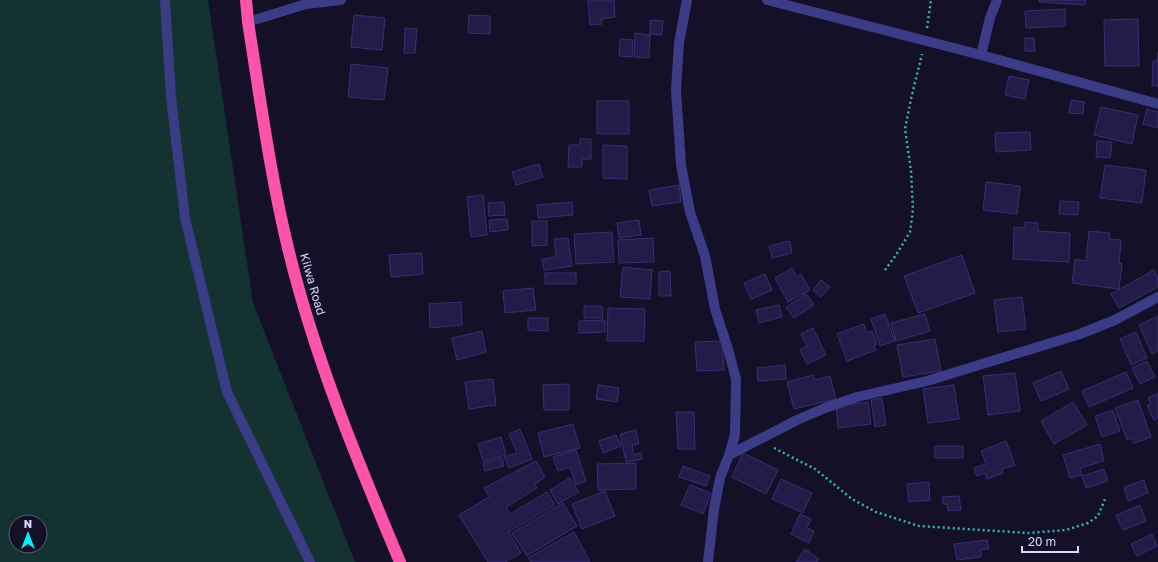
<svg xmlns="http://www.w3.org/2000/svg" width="1158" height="562" font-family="'Golos Text',sans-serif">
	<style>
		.green { fill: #133230; fill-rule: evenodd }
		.building { fill: #231c49; stroke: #3a2e75 }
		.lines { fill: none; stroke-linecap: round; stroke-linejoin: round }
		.path { stroke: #31b9ac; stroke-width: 2.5; stroke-dasharray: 2 3; stroke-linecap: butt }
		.minor { stroke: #3b3b86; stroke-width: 10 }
		.highway { stroke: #fe53ab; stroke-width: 12 }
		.labels { text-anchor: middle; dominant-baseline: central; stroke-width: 3; stroke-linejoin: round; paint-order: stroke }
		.street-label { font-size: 12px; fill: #dad7ff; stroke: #131028 }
	</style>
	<rect width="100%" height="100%" fill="#131028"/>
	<path class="green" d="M0,0H208L253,303L355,562H0ZM16,522H40V546H16Z"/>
	<path class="building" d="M588,0H614L615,17L601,19L602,24L590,25Z
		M1039,0H1086L1085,5L1039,2Z
		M1065,9V26L1026,28L1025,11Z
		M354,15L385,18L382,50L351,47Z
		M469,15L490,16V34L468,33Z
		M1138,19L1139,66H1105L1104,20Z
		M650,20L663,21L662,35L650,34Z
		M405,28L417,29L415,53H404Z
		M635,33L650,35L649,58L634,57Z
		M1025,38H1034L1035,51H1025Z
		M620,39L633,40L632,57L619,56Z
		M1158,52V86H1152L1153,61H1157Z
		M351,64L388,68L384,100L348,97Z
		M1009,76L1029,80L1025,99L1005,95Z
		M1071,100L1084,102L1083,114L1069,113Z
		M597,101H629V134H597Z
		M1101,107L1138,115L1132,144L1094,135Z
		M1147,109L1158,112V128L1143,124Z
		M1030,132L1031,150L996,152L995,133Z
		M580,139H591V159H582V167H568L569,145H580Z
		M1097,141L1112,142L1110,158L1096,157Z
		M603,145L627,146V179L603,178Z
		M539,164L543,177L516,185L512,172Z
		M1105,165L1146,170L1142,203L1100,198Z
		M986,182L1020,186L1017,214L983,210Z
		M679,185L681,202L652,206L649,190Z
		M483,195L487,235L471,237L467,197Z
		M1060,201L1079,202L1078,215L1059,214Z
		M504,202L505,215L489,216L488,203Z
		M572,202L573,215L538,218L537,205Z
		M507,219L508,230L490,232L489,220Z
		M639,220L641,235L619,238L617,223Z
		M532,221H547V245L532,246Z
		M1025,222L1038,223V231L1070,233L1069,262L1013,259L1014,227L1025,228Z
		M1089,231L1110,233L1109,239L1121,240L1119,263L1122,264L1119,289L1072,283L1075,259L1086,261Z
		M612,232L614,262L576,264L574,234Z
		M568,238L572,266L544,270L542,259L556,257L554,239Z
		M653,238L654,262L619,263L618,240Z
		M790,241L792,253L772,258L769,246Z
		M422,253L423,274L391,277L389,255Z
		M962,255L975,293L918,313L904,276Z
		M623,267L652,270L650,299L620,297Z
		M792,268L797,277L801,274L810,290L788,302L775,278Z
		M1154,270L1158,278V287L1119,308L1111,294Z
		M670,271L671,296H659V272Z
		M545,273H576V284H545Z
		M765,274L772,290L751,299L744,283Z
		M821,280L830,287L821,297L813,290Z
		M533,288L536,310L505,313L503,291Z
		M806,294L814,305L794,318L786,307Z
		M1022,297L1026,329L998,332L994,300Z
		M461,302L462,325L430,328L429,304Z
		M779,305L782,317L759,323L756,310Z
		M584,306H602L603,318H584Z
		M608,308L645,309L644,341H607Z
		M885,314L895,341L880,346L871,319Z
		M925,314L930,331L896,341L891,323Z
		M1158,316V351L1152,354L1139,325Z
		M528,318H548V331L528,330Z
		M605,320V332L579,333V321Z
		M864,324L867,333L872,331L877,345L874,346L876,350L847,361L837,334Z
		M813,328L826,355L807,364L800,350L807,346L801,334Z
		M482,331L486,352L457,360L452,338Z
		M1136,332L1147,358L1131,365L1120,339Z
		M935,339L941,371L903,377L897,345Z
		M722,341L724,370L697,371L695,342Z
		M1147,361L1155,377L1140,384L1132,368Z
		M785,365L786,379L758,381L757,368Z
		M1061,371L1069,389L1041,401L1033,383Z
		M1126,372L1133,388L1089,407L1082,391Z
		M1015,373L1020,411L988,415L983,376Z
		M813,375L815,380L830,376L836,399L794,409L787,382Z
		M493,379L496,405L469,409L465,382Z
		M569,384V410H544L543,385Z
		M598,385L619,388L617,402L596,399Z
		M954,385L959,419L928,423L923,389Z
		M1158,393V418L1154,420L1147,406L1151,404L1148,398Z
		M882,398L886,425L875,427L871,400Z
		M1138,400L1151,437L1134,443L1132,438L1127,440L1115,408Z
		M868,402L871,424L838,428L836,406Z
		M1073,402L1087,425L1054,444L1041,421Z
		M1113,410L1120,431L1102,437L1095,416Z
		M676,412H694L695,449H678Z
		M573,424L580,448L544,457L538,433Z
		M520,429L532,459L509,468L504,457L517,453L509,434Z
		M636,430L639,444L632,445L634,455L641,453L642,459L626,462L620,434Z
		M616,435L621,446L603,453L599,441Z
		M501,437L506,455L483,461L478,444Z
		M1006,441L1015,465L1002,469L1003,473L987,479L985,473L977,476L974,468L986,464L981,451Z
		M1100,444L1104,461L1080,468L1082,475L1070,478L1063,455Z
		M935,446H963V458H935Z
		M576,450L586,481L576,485L570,467L558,471L553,457Z
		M743,453L778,470L766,494L732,477Z
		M502,458L504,466L485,471L483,463Z
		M536,461L545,477L535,484L537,488L506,507L510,514L547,492L555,505L509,532L521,553L505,562H488L459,515L489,497L484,488Z
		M636,463V489L598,490L597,464Z
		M683,466L710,476L706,486L679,477Z
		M1104,469L1108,481L1086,488L1082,476Z
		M570,478L579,492L558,504L550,490Z
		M781,479L812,493L803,513L772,499Z
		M1144,480L1148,493L1128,501L1124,487Z
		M929,482L930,500L909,502L907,484Z
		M690,485L711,493L703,514L681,505Z
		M605,491L615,516L582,529L572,504Z
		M959,496L961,510L948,511L947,504H943L942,497Z
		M563,503L577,526L527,556L512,533Z
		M1140,505L1146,521L1123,530L1116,515Z
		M800,514L811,519L807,528L814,531L809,543L791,534Z
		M574,532L590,562H531L528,558Z
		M1152,534L1157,546L1137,556L1131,544Z
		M987,540L989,549L981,550V557L957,560L954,544Z
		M805,549L819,559L817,562H796Z"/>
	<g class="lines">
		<path class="path" d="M927,28L931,0
			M885,270L896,255L910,232L913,210L911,171L905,129L911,99L922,54
			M774,448L815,469L852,499L876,512L919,526L1028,533L1066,530L1088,523L1098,516L1105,499"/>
		<path class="minor" d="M165,0L171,97L185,218L227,392L310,562
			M687,0L679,43L676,90L681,165L690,212L705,256L715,309L728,349L736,379L735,435L729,455L720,478L714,509L708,562
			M767,0L981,55L1158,104
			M248,22L306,4L341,0
			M981,55L990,18L997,0
			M729,455L797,420L825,408L857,397L927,381L1080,334L1115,320L1158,297"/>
		<path class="highway" d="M246,0L248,22C260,97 270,174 288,248C314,356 357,460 400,562"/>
	</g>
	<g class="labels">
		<g class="street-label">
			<text transform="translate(313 284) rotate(74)">Kilwa Road</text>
		</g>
	</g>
	<g transform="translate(28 534)"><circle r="19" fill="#131028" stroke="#63607e"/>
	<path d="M0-3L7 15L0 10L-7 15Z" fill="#05eefd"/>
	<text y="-6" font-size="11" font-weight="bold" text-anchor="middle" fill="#dad7ff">N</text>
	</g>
	<path d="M1022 546v6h56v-6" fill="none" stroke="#dad7ff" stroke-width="2"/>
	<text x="1028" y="546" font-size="12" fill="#dad7ff" stroke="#131028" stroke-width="3" paint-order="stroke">20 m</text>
</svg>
